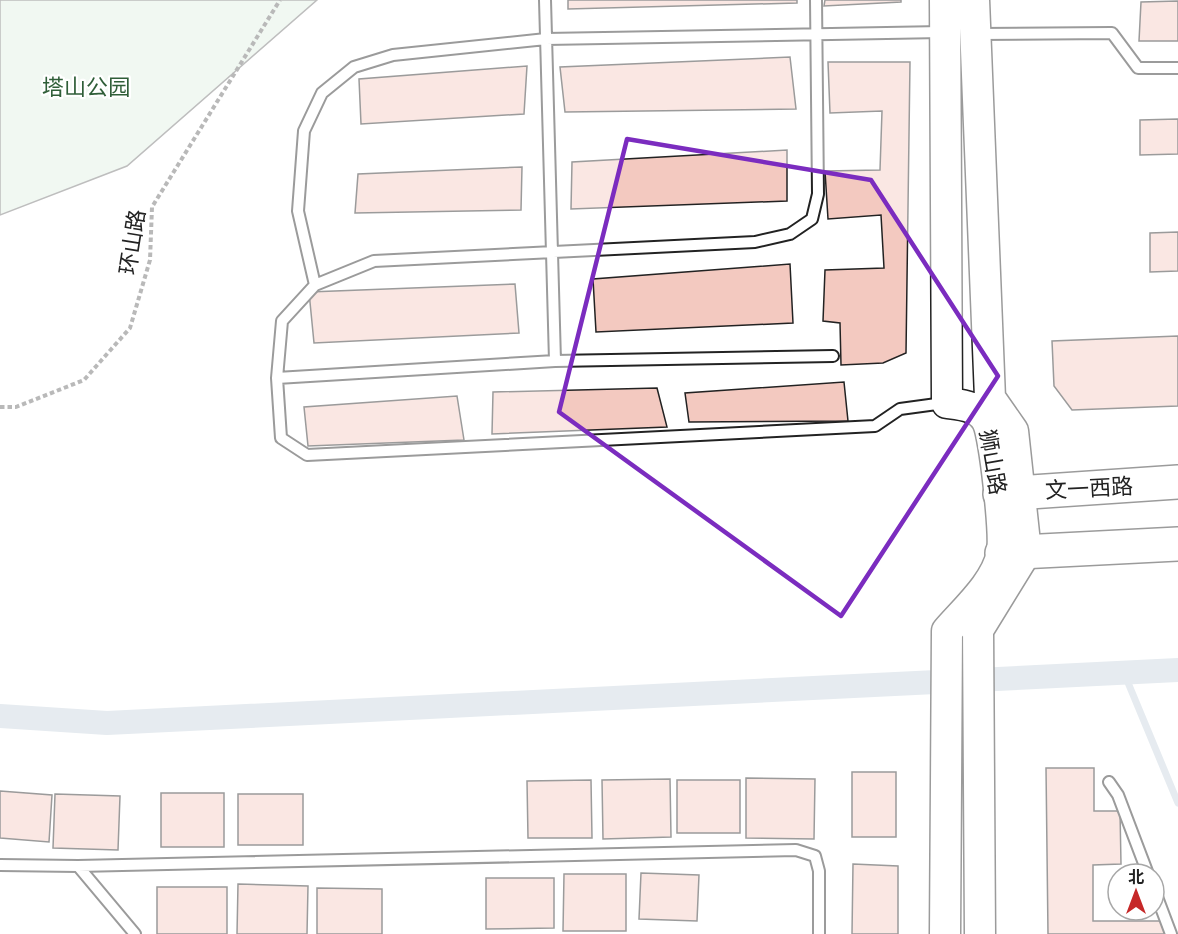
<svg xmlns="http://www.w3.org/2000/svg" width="1178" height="934" font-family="'PT Sans Narrow','Noto Sans SC',sans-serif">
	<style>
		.green { fill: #e0efe3; stroke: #6f6f6f; stroke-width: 1.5 }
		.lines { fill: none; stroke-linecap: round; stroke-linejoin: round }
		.stream { stroke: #c7d3dd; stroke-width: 7 }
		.canal { stroke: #c7d3dd; stroke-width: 24 }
		.building { fill: #f3c9c0; stroke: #222; stroke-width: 1.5 }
		.service-casing { stroke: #222; stroke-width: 14 }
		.secondary-casing { stroke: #222; stroke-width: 33 }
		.primary-casing { stroke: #222; stroke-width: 36 }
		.path { stroke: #646464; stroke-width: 4; stroke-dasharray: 4.5 3; stroke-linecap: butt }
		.service { stroke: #fff; stroke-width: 10 }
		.secondary { stroke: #fff; stroke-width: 30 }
		.primary { stroke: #fff; stroke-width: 33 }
		.marked { fill: none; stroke: #7b2cbf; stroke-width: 4.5; stroke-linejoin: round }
		.labels { text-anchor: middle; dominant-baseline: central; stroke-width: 4.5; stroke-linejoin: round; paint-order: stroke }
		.park-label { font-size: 22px; fill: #2f5e38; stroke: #fff }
		.street-label { font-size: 22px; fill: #222; stroke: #fff }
	</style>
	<rect width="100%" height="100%" fill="#fff"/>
	<path class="green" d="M0,0H317L127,166L0,215Z"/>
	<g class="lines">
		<path class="stream" d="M1124,673L1178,803"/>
		<path class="canal" d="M0,716L107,723L1178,670"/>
	</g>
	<path class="building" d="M568,0H797V3L568,9Z
		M825,0H901V2L824,6Z
		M1178,1V41H1139L1141,2Z
		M790,57L796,109L565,112L560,67Z
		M828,62H910L906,353L883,363L841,365L840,323L823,321L825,270L884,268L881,215L828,219L825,171L880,170L882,111L830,113Z
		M527,66L524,114L361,124L359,79Z
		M1178,119V154L1140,155V120Z
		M787,150V201L571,209L572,162Z
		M522,167L521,210L355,213L358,174Z
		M1178,232V271L1150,272V233Z
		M790,264L793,323L596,332L593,279Z
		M515,284L519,333L314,343L309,292Z
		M1178,336V406L1072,410L1054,386L1052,341Z
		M844,382L848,421L689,422L685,393Z
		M657,388L667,427L492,434L493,392Z
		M457,396L464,440L308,446L304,407Z
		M1046,768H1094V811H1120L1121,864L1093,865V921H1165L1166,934H1048Z
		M852,772H896V837H852Z
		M746,778L815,779L814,839L746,838Z
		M670,779L671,837L603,839L602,780Z
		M591,780L592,838H528L527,781Z
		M677,780H740V833H677Z
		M0,791L52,795L49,842L0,838Z
		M161,793H224V847H161Z
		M55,794L120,796L118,850L53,848Z
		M238,794H303V845H238Z
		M853,864L898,866V934H852Z
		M641,873L699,875L697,921L639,919Z
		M564,874H626V931H563Z
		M486,878H554V928L486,929Z
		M238,884L308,886L307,934H237Z
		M157,887H227V934H157Z
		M317,888L382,889V934H317Z"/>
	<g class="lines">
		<g class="service-casing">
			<path id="service" d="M545,0L555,361
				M816,0L818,194L812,219L790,234L755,242L374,261L315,285L282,321L277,378L281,438L307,455L875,426L900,409L944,403
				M977,34L1112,33L1138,68H1178
				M315,285L298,211L304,131L322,93L354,67L393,55L546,39L942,32
				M277,378L555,361L833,356
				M1109,782L1118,795L1148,874
				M0,865L78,866L135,934
				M78,866L796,850L815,856L819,871V934
				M1154,889L1171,934"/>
		</g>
		<g class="secondary-casing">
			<path id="secondary" d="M945,0L947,403C962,405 979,406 987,421C995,435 1005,535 1002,553C996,583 966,609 947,631L945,934
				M974,0L990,398L1013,431L1026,552L978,630L980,934"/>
		</g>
		<g class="primary-casing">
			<path id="primary" d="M1000,494L1178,482
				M1002,553L1178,544"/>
		</g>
		<path class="path" d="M0,407H16L84,380L130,328L150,260L152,207L280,0"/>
		<use href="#service" class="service"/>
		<use href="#secondary" class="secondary"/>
		<use href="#primary" class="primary"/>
	</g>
	<path d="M0 0H1178V934H0ZM627,139L871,180L998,376L841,616L559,412Z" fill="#fff" fill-opacity=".55" fill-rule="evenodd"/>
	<path class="marked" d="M627,139L871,180L998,376L841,616L559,412Z"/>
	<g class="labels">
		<g class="park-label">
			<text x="86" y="87">塔山公园</text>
		</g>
		<g class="street-label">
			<text transform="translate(132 242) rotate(-81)">环山路</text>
			<text transform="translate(993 462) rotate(80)">狮山路</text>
			<text transform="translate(1089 488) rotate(-3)">文一西路</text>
		</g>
	</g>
	<g transform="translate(1136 892)"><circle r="28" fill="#ffffff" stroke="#a7a7a7" stroke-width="1.5"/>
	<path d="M0-4.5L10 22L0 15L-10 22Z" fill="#c62828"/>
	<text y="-9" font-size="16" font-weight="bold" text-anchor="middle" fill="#222222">北</text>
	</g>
</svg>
